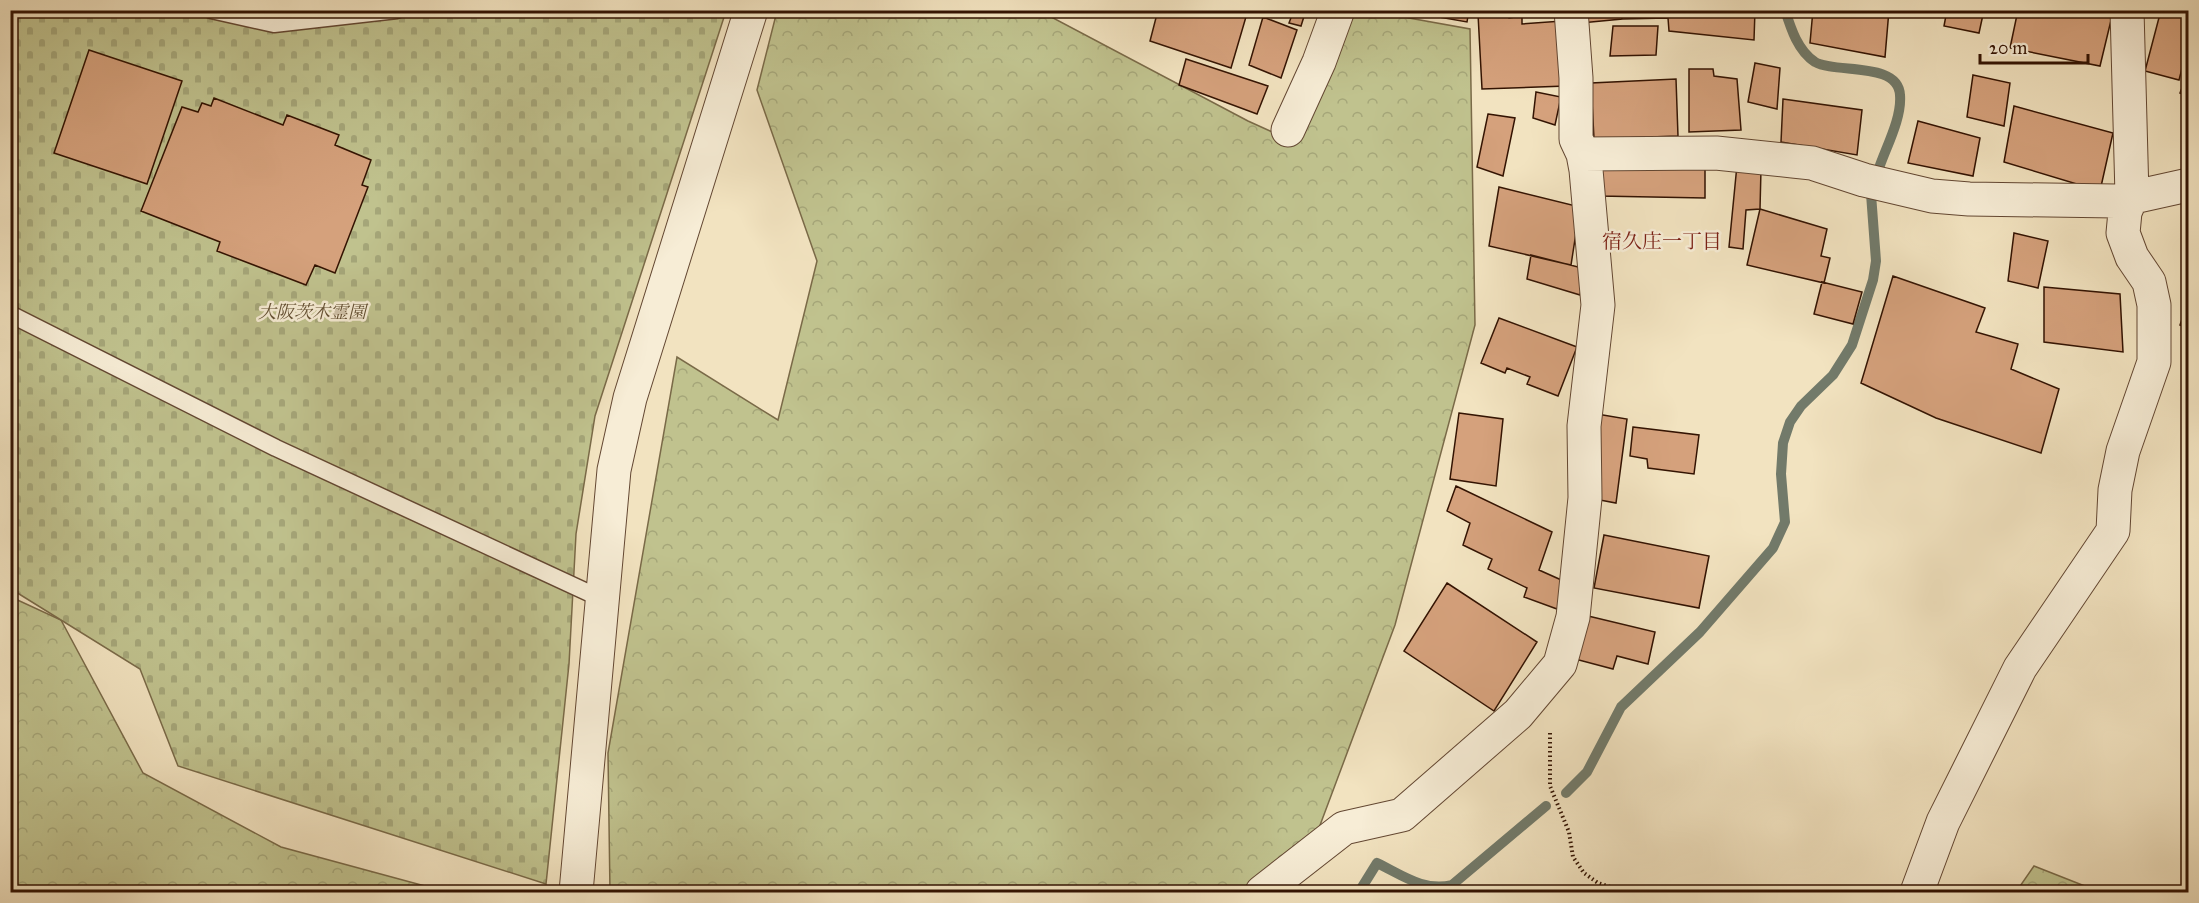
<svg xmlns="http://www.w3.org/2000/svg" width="2199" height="903" font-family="'IM FELL Great Primer','Noto Serif JP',serif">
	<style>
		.forest { fill: url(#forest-crowns); stroke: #7a6a48; stroke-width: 1.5 }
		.cemetery { fill: url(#cemetery-stones); stroke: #7a6a48; stroke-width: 1.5 }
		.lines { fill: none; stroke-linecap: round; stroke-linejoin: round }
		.stream { stroke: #727a6a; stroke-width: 10 }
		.building { fill: #d5a17c; stroke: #331302; stroke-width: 1.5 }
		.service-casing { stroke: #634732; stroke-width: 19 }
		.minor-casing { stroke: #634732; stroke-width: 35 }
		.tertiary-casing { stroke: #634732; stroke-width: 35 }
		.path { stroke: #331302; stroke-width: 4; stroke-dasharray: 1.5 3; stroke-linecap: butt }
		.service { stroke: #f7edd6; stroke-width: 16 }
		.minor { stroke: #f7edd6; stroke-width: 33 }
		.tertiary { stroke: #f7edd6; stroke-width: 33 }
		.labels { text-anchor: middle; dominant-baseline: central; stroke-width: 5; stroke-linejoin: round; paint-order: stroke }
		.park-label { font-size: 18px; font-style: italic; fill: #645033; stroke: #f7edd6 }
		.neighbourhood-label { font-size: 20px; fill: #7a1f14; stroke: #f7edd6 }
	</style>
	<defs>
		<pattern id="forest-crowns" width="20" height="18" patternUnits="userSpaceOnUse" patternTransform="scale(1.5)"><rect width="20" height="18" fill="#c0c28e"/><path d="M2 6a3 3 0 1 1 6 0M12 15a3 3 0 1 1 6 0" fill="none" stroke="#a5a679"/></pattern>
		<pattern id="cemetery-stones" width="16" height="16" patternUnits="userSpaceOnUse" patternTransform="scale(1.5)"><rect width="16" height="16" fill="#c0c28e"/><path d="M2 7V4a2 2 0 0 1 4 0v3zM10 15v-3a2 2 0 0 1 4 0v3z" fill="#a5a679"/></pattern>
	</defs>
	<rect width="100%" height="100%" fill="#f2e3c0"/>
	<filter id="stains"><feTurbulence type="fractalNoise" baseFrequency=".00333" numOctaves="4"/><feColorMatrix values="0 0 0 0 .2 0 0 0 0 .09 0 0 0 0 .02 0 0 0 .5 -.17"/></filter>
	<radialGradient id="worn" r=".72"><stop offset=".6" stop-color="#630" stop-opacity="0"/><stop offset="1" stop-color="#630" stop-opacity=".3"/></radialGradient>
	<path class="forest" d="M777,11H1040L1248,121L1292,141L1350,11H1370L1470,29L1475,325L1395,625L1295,892H610L608,753L677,357L778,420L817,261L757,90Z
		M11,597L61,620L143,773L281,847L447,892H11Z
		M2034,866L2100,892H2016Z"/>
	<path class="cemetery" d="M10,11H726L595,416L576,534L569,664L546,884L178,766L140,669L11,589Z"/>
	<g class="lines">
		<path class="stream" d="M1785,10C1791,29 1798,51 1815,62C1836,74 1898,61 1900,95C1902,119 1885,149 1878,171
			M1566,793L1587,772L1621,707L1700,632L1773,548L1785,522L1781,474L1783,443L1790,422L1801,406L1833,375L1852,345L1873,280L1876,261L1871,194
			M1359,892L1377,863C1402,875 1424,892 1452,885L1546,806"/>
	</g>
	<path class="building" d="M1158,10H1248L1231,68L1150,41Z
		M1294,10H1306L1301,26L1289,23Z
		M1399,10H1469L1467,22Z
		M1580,10H1621L1622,19L1581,23Z
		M1621,10H1755L1754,40L1669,31L1668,18L1622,19Z
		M1813,10H1889L1885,57L1810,43Z
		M1947,10H1984L1979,33L1944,26Z
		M2018,10L2113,12L2100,66L2010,48Z
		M2161,10H2188V45L2179,80L2145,71Z
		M1507,12L1509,18L1522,16V24L1562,21L1566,86L1482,89L1478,14Z
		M1263,17L1297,30L1281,78L1249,65Z
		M1613,26H1658L1656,55L1610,56Z
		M89,50L182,81L147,184L54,153Z
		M1186,59L1268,86L1257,114L1179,85Z
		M1755,63L1780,68L1777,109L1748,102Z
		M1689,69H1713L1714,76L1737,79L1741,130L1689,132Z
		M2188,72V96L2180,93Z
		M1973,75L2010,83L2004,126L1967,117Z
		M1676,79L1678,136L1594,139L1591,83Z
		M1536,92L1561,97L1555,125L1533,118Z
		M214,98L283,125L287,115L339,135L335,145L371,160L362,185L368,187L335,273L315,265L306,285L217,251L220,242L141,211L182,107L198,112L202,103L211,106Z
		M1783,99L1862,110L1857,155L1781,142Z
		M2014,106L2113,133L2100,191L2004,162Z
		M1488,114L1515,118L1503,176L1477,167Z
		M1918,121L1980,138L1973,176L1908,163Z
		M1705,164V198L1599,196L1598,165Z
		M1737,165L1761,169L1760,209L1746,210L1743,249L1729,247Z
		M1499,187L1580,207L1571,265L1489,246Z
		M1760,209L1827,229L1821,256L1830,258L1824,283L1747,265Z
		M2014,233L2048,241L2038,288L2008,281Z
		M1531,255L1586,269L1580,295L1527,279Z
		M1893,276L1985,308L1976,332L2018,344L2011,369L2059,389L2041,453L1936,418L1861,383Z
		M1822,282L1862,292L1853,324L1814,314Z
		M2044,287L2120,294L2123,352L2044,342Z
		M2188,302V328L2180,325Z
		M1499,318L1577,347L1558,396L1527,384L1530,377L1507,368L1505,373L1481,363Z
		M1459,413L1503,419L1496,486L1450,479Z
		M1597,414L1627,419L1616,503L1589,498Z
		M1633,427L1699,435L1694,474L1648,468L1647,459L1630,456Z
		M1456,486L1552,532L1539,570L1568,583L1557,609L1524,597L1527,588L1488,569L1492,559L1463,545L1470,523L1447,511Z
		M1604,535L1709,556L1699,608L1594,588Z
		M1447,583L1537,642L1494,711L1404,651Z
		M1584,615L1655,632L1648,664L1617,656L1613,669L1575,659Z"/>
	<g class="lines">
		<g class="service-casing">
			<path id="service" d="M211,10L274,24L397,10
				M10,314L276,448L602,599"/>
		</g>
		<g class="minor-casing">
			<path id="minor" d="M1288,130L1319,62L1338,10
				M1583,154L1716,153L1793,161L1812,163L1864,180L1932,196L1969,199L2116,201L2188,185
				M1262,892L1344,828L1402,815L1518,714L1560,664L1573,617L1585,498L1584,426L1598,305L1586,170L1583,154L1576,139V78L1571,10
				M1917,892L1943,822L2020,668L2113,531L2115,490L2123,451L2154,362V305L2149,282L2132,257L2123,233L2125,212L2132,196L2127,10"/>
		</g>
		<g class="tertiary-casing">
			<path id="tertiary" d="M576,892L614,470L630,398L751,10"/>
		</g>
		<path class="path" d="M1550,733V786L1569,832L1573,857L1584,873L1598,883L1626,892"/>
		<use href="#service" class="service"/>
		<use href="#minor" class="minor"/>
		<use href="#tertiary" class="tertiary"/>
	</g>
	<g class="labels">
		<g class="park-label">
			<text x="312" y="312">大阪茨木霊園</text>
		</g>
		<g class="neighbourhood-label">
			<text x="1662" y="241">宿久庄一丁目</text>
		</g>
	</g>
	<rect width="2199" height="903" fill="none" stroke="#f2e3c0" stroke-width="36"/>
	<rect x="12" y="12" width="2175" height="879" fill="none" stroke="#331302" stroke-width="3"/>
	<rect x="18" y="18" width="2163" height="867" fill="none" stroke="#331302" stroke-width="1.5"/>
	<path d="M1980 54v9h108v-9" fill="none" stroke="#331302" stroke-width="3"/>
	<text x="1989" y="54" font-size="18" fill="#331302" stroke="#f7edd6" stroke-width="4.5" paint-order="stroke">20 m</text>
	<rect width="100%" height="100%" filter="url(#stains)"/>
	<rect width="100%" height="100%" fill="url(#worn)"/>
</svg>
